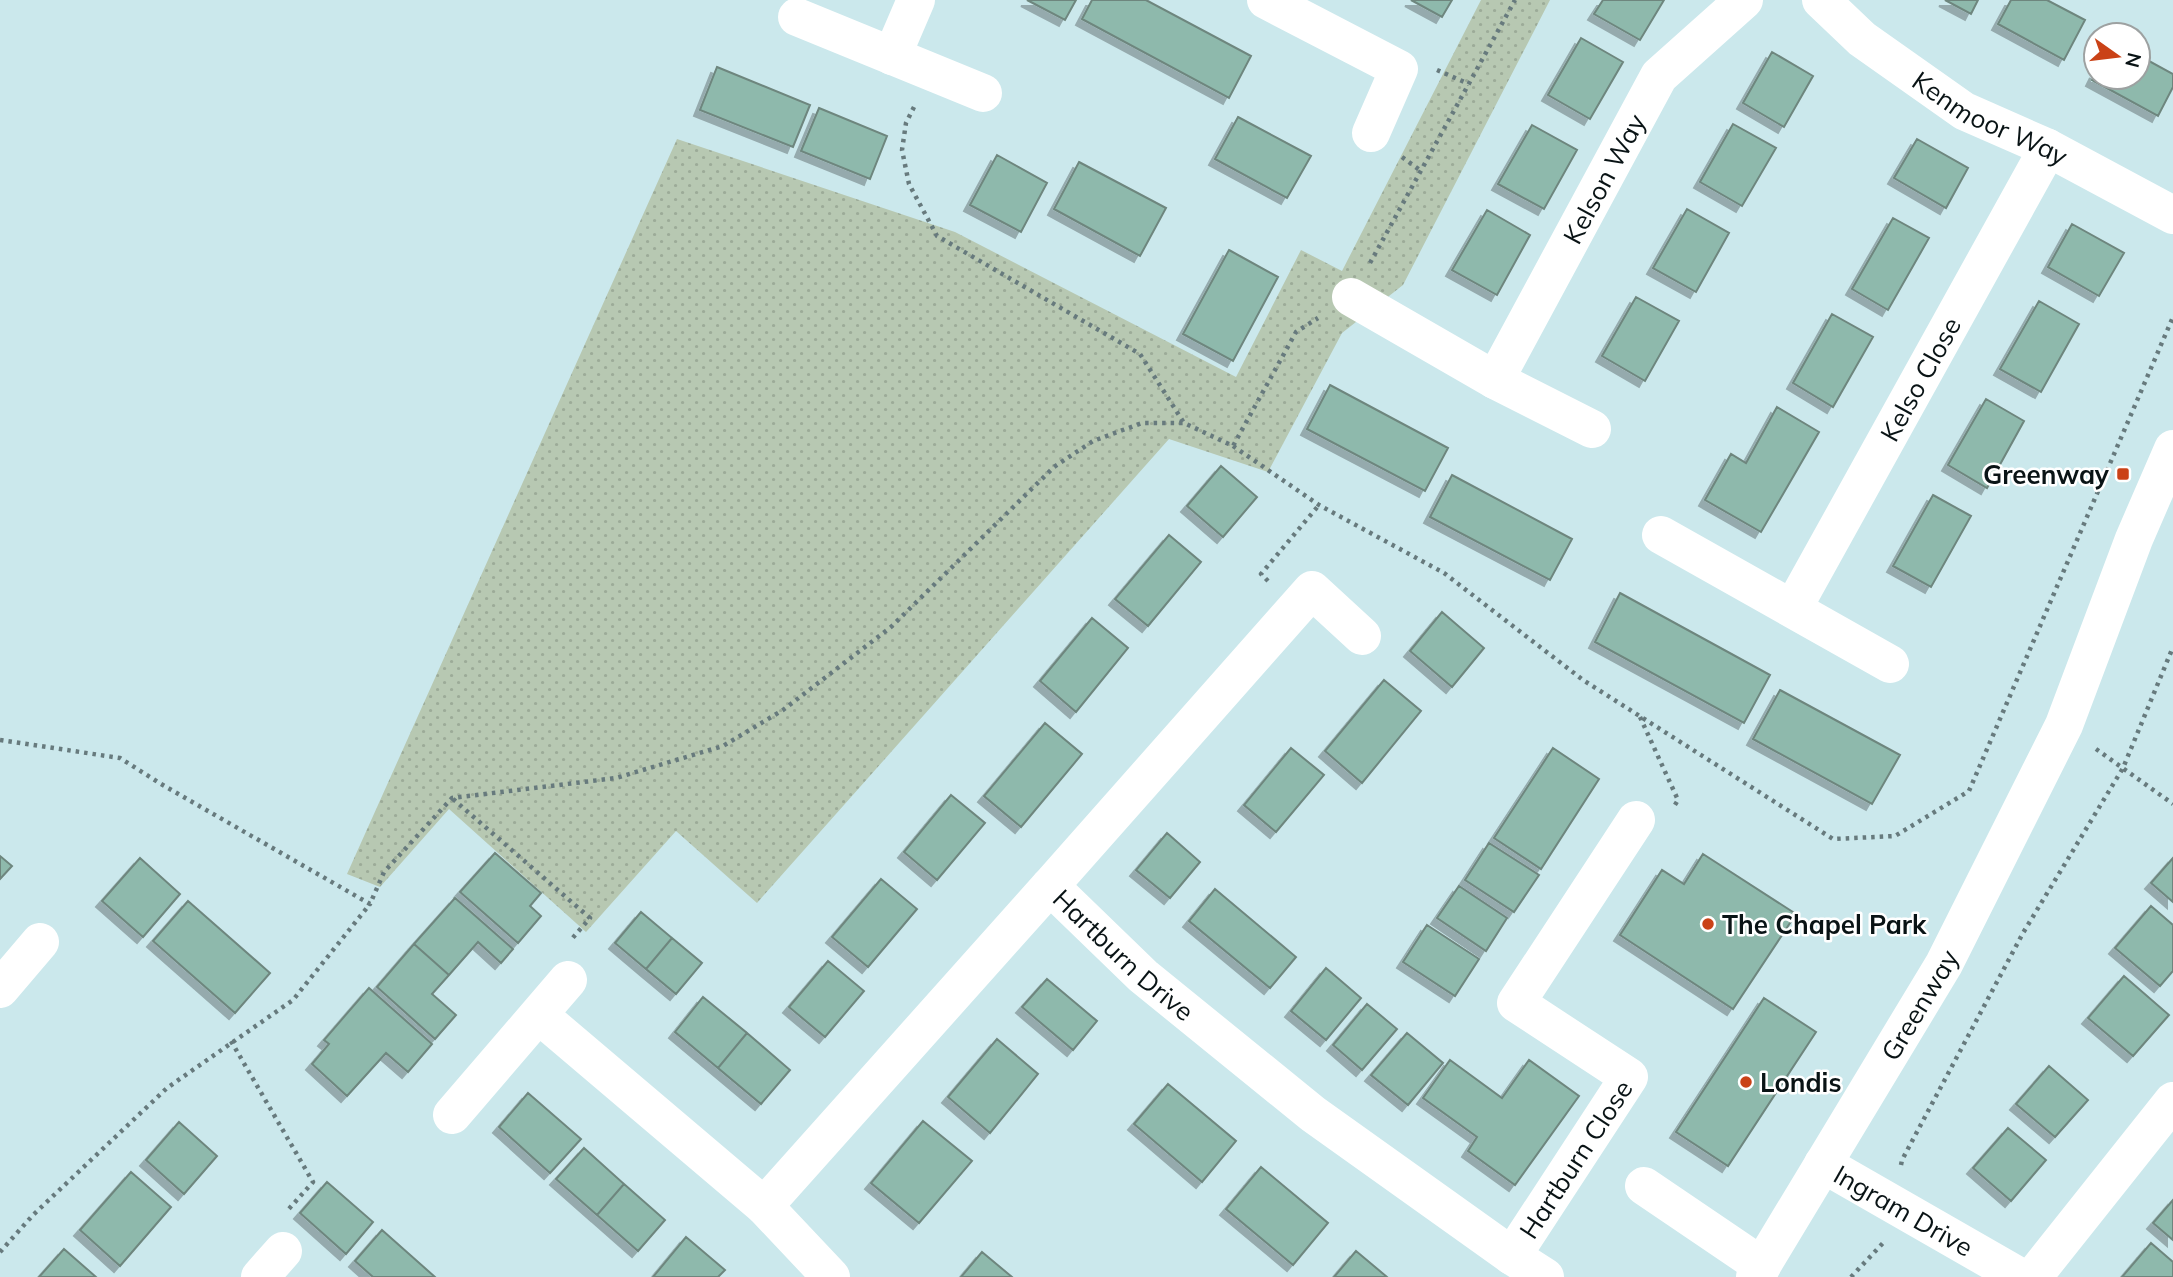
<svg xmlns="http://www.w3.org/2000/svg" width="2173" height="1277" font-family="Mulish,sans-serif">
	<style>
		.grass { fill: url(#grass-dots) }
		.building { fill: #8eb9ac; stroke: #6e867e; stroke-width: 2; filter: url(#shadow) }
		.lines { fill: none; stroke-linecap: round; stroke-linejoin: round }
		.path { stroke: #677a7d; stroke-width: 4.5; stroke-dasharray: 3.5 5; stroke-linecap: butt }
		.minor { stroke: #fff; stroke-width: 38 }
		.poi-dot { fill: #ca4217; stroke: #fff; stroke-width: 2.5 }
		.labels { text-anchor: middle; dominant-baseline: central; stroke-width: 5; stroke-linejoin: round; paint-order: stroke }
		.street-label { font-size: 26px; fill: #091315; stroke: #fff }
		.poi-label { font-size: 26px; font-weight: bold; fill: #091315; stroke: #fff; text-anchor: start }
	</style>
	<defs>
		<pattern id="grass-dots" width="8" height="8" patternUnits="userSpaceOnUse" patternTransform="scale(1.75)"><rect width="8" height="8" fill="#b7c8b2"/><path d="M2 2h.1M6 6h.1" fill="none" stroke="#9cab98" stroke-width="1.8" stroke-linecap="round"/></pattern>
		<filter id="shadow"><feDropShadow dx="-6" dy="6" stdDeviation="0" flood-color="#0004"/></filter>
	</defs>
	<rect width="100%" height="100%" fill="#cbe8ec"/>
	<path class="grass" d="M1481,0H1550L1403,285L1342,333L1268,472L1169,439L757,903L676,831L586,932L449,809L380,887L347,874L677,139L955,232L1236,377L1301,250L1342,271Z"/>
	<path class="building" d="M1027,0H1076L1065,20Z
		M1092,0H1146L1251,56L1229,98L1082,19Z
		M1411,0H1452L1442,17Z
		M1603,0H1664L1640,40L1594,14Z
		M1945,0H1978L1971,14Z
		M2011,0H2047L2085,20L2064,60L1998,24Z
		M1581,38L1623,62L1590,119L1548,95Z
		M1772,52L1813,76L1784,127L1743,103Z
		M2138,55L2173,74V87L2158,116L2092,80L2096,72V77H2138Z
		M717,67L810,105L793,147L700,110Z
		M819,108L887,136L870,179L801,151Z
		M1238,117L1311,156L1287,198L1215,159Z
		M1733,124L1776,148L1742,206L1700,182Z
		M1532,125L1577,150L1544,209L1498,184Z
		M1917,139L1968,168L1946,208L1894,178Z
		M997,155L1047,183L1021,232L970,205Z
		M1079,162L1166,208L1140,256L1054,209Z
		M1687,209L1729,233L1696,292L1653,268Z
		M1487,210L1530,235L1497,295L1452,270Z
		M1893,218L1929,238L1888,310L1852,289Z
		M2072,224L2124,253L2099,296L2048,267Z
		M1229,250L1278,277L1233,361L1183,334Z
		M1636,297L1679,321L1645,381L1602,356Z
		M2039,301L2079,324L2041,392L2000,369Z
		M1832,314L1873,337L1833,407L1793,383Z
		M1330,385L1448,448L1425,491L1307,429Z
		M1986,399L2024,421L1987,488L1948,465Z
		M1777,407L1819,432L1761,532L1705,500L1731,454L1746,463Z
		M1221,466L1257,497L1223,537L1187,506Z
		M1452,475L1572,539L1550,580L1430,517Z
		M1933,495L1971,516L1931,587L1893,566Z
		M1169,535L1201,562L1148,626L1115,599Z
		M1620,593L1770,675L1744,723L1595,642Z
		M1442,612L1484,648L1452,687L1410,651Z
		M1092,618L1128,648L1076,712L1040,681Z
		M1384,680L1421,711L1362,783L1325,751Z
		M1780,690L1900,755L1872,804L1753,739Z
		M1045,723L1082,754L1021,827L984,796Z
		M1291,748L1324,775L1276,832L1244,805Z
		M1553,748L1599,779L1541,869L1494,838Z
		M951,795L985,823L937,880L904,852Z
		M1167,833L1200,862L1170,898L1136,870Z
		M1489,843L1539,875L1514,912L1465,880Z
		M495,853L541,893L530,906L541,916L518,943L460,892Z
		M1703,854L1796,914L1733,1009L1620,935L1662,870L1684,884Z
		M0,856L12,866L0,879Z
		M140,858L180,894L143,937L102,901Z
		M2173,858V902L2151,883Z
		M881,879L917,909L868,967L832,937Z
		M1459,886L1507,918L1486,951L1437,918Z
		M1215,889L1296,957L1270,988L1189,921Z
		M455,898L513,949L501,963L478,942L449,975L414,944Z
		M188,901L270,973L235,1013L153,941Z
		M2151,906L2173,925V971L2160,986L2115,948Z
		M641,912L672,938L646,969L615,943Z
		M1427,925L1479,959L1455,996L1403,962Z
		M672,938L702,963L676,994L646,969Z
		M414,944L449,975L432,994L456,1015L435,1039L377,987Z
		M828,961L864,991L825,1037L789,1007Z
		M1326,968L1361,998L1326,1040L1291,1011Z
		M2124,976L2169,1015L2133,1056L2088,1018Z
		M1047,979L1097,1021L1073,1050L1022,1007Z
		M369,988L432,1044L408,1072L386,1053L347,1096L312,1064L329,1044L324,1040Z
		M703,997L747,1033L718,1068L675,1032Z
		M1764,998L1816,1032L1728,1166L1676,1132Z
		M1367,1004L1397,1029L1362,1070L1333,1045Z
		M747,1033L790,1070L761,1104L718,1068Z
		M1407,1033L1443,1063L1408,1105L1371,1075Z
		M997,1039L1038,1074L990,1133L948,1097Z
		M1450,1060L1502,1098L1529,1060L1579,1096L1515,1185L1468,1151L1477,1137L1423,1098Z
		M2049,1066L2088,1100L2055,1137L2016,1104Z
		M1168,1084L1236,1141L1202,1182L1134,1124Z
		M528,1093L581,1139L550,1173L499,1127Z
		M923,1121L972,1161L919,1223L871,1183Z
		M179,1122L217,1156L184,1194L146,1160Z
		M2008,1128L2046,1160L2011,1201L1973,1168Z
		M584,1148L624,1184L597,1215L556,1179Z
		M1261,1167L1328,1223L1293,1265L1226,1209Z
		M131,1172L171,1207L120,1266L80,1230Z
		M327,1182L373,1222L346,1254L300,1213Z
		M624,1184L665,1220L638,1251L597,1215Z
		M2173,1200V1240L2153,1223Z
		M382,1230L435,1277H373L355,1261Z
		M686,1237L725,1270L718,1277H653Z
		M2151,1243L2173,1262V1277H2122Z
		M64,1249L96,1277H39Z
		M1356,1251L1387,1277H1334Z
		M982,1252L1012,1277H961Z"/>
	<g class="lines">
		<path class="path" d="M1437,70L1469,84
			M914,107L906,123L902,150L909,184L937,236L1140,354L1184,423
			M1402,157L1421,171
			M1370,263L1515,0
			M1233,446L1319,505L1444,573L1583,680L1833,839L1895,836L1969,791L2173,317
			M1268,581L1261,574L1319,505
			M1640,717L1678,800L1673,808
			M0,740L120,758L161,784L370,904L384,872L452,798L616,778L723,746L783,710L891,627L1054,467L1093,441L1142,423H1184L1233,446L1296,332L1318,318
			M2096,749L2173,804
			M453,799L590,918L570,941
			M231,1041L313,1182L287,1211
			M1901,1165L1902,1160L2023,933L2123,768L2173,647
			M0,1252L33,1215L167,1088L293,1000L370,904
			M1851,1277L1884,1242"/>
		<g class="minor">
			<path d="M1266,0L1399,69L1371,133"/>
			<path id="s1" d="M1821,0L1862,39L1964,111L2048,148L2173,215"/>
			<path d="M797,17L983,93"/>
			<path d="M892,56L916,0"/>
			<path d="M1351,297L1495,380L1592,429"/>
			<path id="s2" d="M1495,380L1659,76L1744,0"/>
			<path d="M1661,535L1890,664"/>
			<path id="s3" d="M1793,608L2048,148"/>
			<path d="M1050,886L1312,590L1362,636"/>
			<path d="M0,989L40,942"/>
			<path d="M539,1015L764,1206L831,1277"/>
			<path d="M452,1115L568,980"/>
			<path id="s4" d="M1823,1164L2020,1277"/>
			<path d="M1644,1186L1762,1266"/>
			<path id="s5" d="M764,1206L1050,886L1143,976L1313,1114L1512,1256L1545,1277"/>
			<path id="s6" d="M1512,1256L1629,1077L1516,1003L1636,820"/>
			<path d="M260,1277L283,1251"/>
			<path id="s7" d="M1755,1277L1944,964L2064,725L2134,539L2173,449"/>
			<path d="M2033,1277L2173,1101"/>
		</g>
	</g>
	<g class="poi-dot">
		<rect x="2116" y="467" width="14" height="14" rx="3.5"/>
		<circle cx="1708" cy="924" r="7"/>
		<circle cx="1746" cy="1082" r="7"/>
	</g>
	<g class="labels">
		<g class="street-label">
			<text stroke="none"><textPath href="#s1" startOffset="208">Kenmoor Way</textPath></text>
			<text stroke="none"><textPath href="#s2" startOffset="229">Kelson Way</textPath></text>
			<text stroke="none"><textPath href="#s3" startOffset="262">Kelso Close</textPath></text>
			<text stroke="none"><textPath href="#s5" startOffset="530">Hartburn Drive</textPath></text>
			<text stroke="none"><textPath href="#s7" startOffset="318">Greenway</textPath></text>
			<text stroke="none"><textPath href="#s6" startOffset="116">Hartburn Close</textPath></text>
			<text stroke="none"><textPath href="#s4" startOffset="93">Ingram Drive</textPath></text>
		</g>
		<g class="poi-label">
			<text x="2109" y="474" text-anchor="end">Greenway</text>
			<text x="1722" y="924">The Chapel Park</text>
			<text x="1760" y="1082">Londis</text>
		</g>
	</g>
	<g transform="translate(2117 56) rotate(104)"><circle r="33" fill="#ffffff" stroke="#9da1a1" stroke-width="2"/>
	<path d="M0-5L12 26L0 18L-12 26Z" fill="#ca4217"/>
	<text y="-10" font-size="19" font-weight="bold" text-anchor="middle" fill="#091315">N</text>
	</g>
</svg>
